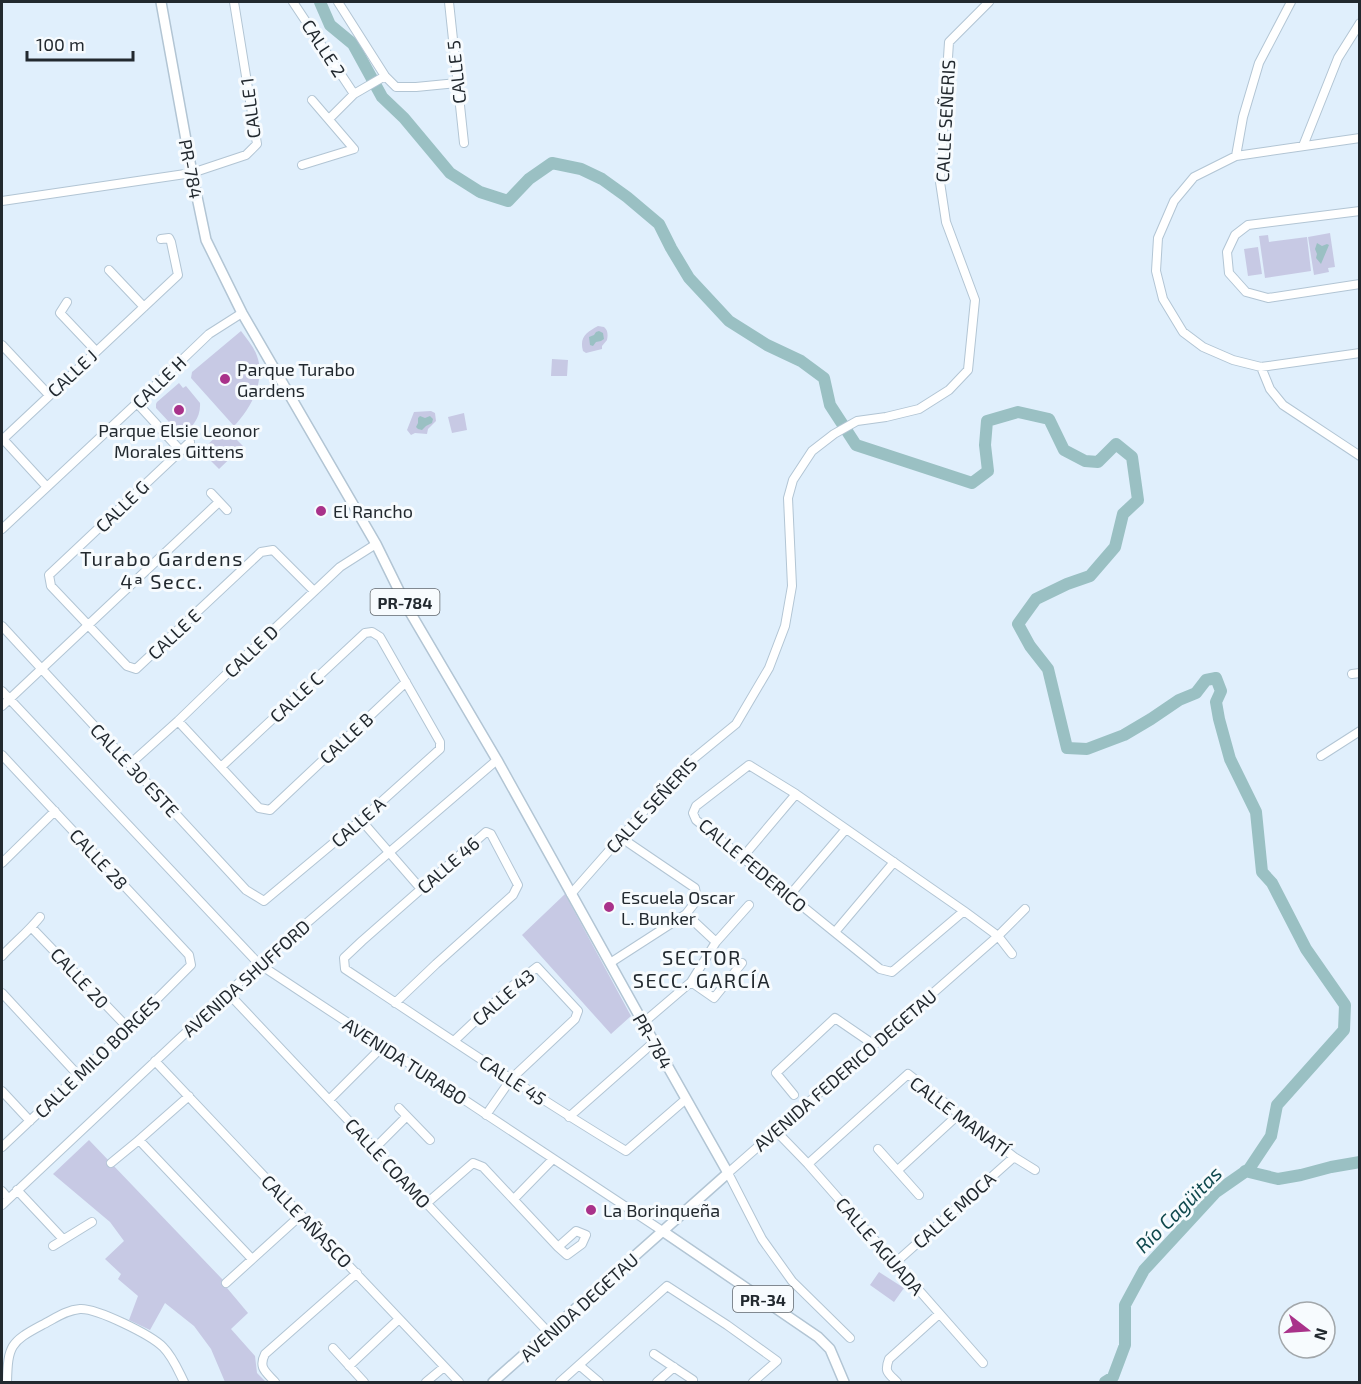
<svg xmlns="http://www.w3.org/2000/svg" width="1361" height="1384" font-family="'Exo 2',sans-serif">
	<style>
		.green { fill: #c7c9e4 }
		.water { fill: #9ac0c3 }
		.lines { fill: none; stroke-linecap: round; stroke-linejoin: round }
		.river { stroke: #9ac0c3; stroke-width: 12 }
		.minor-casing { stroke: #b2c5d4; stroke-width: 10 }
		.major-casing { stroke: #b2c5d4; stroke-width: 12 }
		.minor { stroke: #fff; stroke-width: 8 }
		.major { stroke: #fff; stroke-width: 9 }
		.poi-dot { fill: #a9328a; stroke: #f7fbfe; stroke-width: 2 }
		.labels { text-anchor: middle; dominant-baseline: central; stroke-width: 6; stroke-linejoin: round; paint-order: stroke }
		.shield { fill: #f7fbfe; stroke: #62686d; stroke-width: 1.5 }
		.shield-label { font-size: 16px; font-weight: bold; fill: #22292f }
		.street-label { font-size: 18px; fill: #22292f; stroke: #f7fbfe }
		.poi-label { font-size: 18px; fill: #22292f; stroke: #f7fbfe; text-anchor: start }
		.neighbourhood-label { font-size: 20px; letter-spacing: 1.5px; fill: #22292f; stroke: #f7fbfe }
		.water-label { font-size: 20px; font-style: italic; fill: #10494e; stroke: #f7fbfe }
	</style>
	<rect width="100%" height="100%" fill="#e0effc"/>
	<path class="green" d="M1330,233L1335,267L1328,268L1329,272L1314,275L1308,237Z
		M1268,235L1269,242L1307,237L1311,271L1265,278L1259,236Z
		M1258,247L1262,274L1248,276L1244,249Z
		M598,326L604,327C608,330 608,335 607,340L602,346V349L586,353L583,351C579,337 587,332 598,326Z
		M241,331C247,339 254,347 257,356C266,380 251,409 234,426L191,378L192,372Z
		M552,359L568,360L567,376H551Z
		M179,383L183,388L186,386L200,403C201,418 192,426 183,437L156,408V404L157,402Z
		M431,411L435,413L436,421L428,429L427,434L415,433L411,435L407,430L414,412Z
		M464,413L467,430L452,433L448,417Z
		M225,428L243,446L219,469L201,451Z
		M565,894L631,1016L611,1034L522,935Z
		M89,1140L223,1280L222,1282L248,1313L231,1329L255,1356L257,1373L266,1382H225L211,1349L194,1326L165,1303L150,1330L129,1320L138,1296L118,1279L121,1274L105,1259L124,1241L110,1222L53,1174Z
		M879,1272L904,1288L894,1302L870,1285Z"/>
	<path class="water" d="M1317,243L1322,246L1327,244L1329,245L1321,264L1316,258L1317,254L1315,249Z
		M599,331L603,333L604,339L601,341L596,342L593,346L590,345L589,337L594,335L596,332Z
		M420,416L425,418L430,416L433,419L432,423L426,426L422,430L418,429L416,427L418,423V418Z"/>
	<g class="lines">
		<path class="river" d="M320,2L330,25L353,44L382,97L404,118L450,173L480,192L508,201L529,179L552,163L581,169L602,179L627,197L659,224L671,248L689,278L729,321L767,345L801,361L824,378L830,405L856,445L972,483L988,471L985,445L987,421L1018,412L1049,419L1064,450L1085,461L1098,462L1116,444L1132,457L1138,500L1123,514L1115,547L1090,576L1067,584L1036,599L1018,624L1030,646L1048,669L1067,748L1087,749L1124,735L1151,719L1179,700L1196,693L1206,680L1216,678L1221,691L1216,702L1219,719L1230,759L1256,812L1262,872L1272,883L1306,949L1345,1005L1344,1030L1277,1105L1271,1136L1249,1169L1216,1192L1144,1270L1125,1305V1345L1113,1377L1105,1382
			M1245,1171L1278,1179L1301,1175L1331,1167L1360,1162"/>
		<g class="minor-casing">
			<path id="minor" d="M293,2L354,94
				M338,2L385,76L396,87H416L457,83
				M449,2L464,143
				M329,119L354,94L385,76
				M1360,138L1236,156L1194,177L1174,201L1158,238L1156,271L1163,299L1183,332L1203,347L1233,360L1261,367L1360,353
				M1303,146L1338,58L1360,23
				M1236,156L1243,117L1259,63L1291,2
				M302,165L354,149L312,100
				M2,201L192,173L246,155L257,144L234,2
				M1360,211L1248,225L1235,235L1227,252L1229,273L1246,292L1268,298L1360,284
				M109,270L144,307
				M67,302L60,313L96,351
				M2,345L49,395
				M1261,367L1270,389L1283,405L1360,456
				M137,403L180,450
				M2,438L47,487
				M2,440L178,275L171,242L169,238L161,239
				M190,442L49,575L51,586L127,666L136,669L261,552L273,550L314,591
				M211,493L227,510
				M2,529L137,403L209,334L242,313
				M2,626L246,890L264,901L361,820L440,749V742L380,637L372,632L365,633L221,767
				M1352,674L1360,673
				M2,691L259,964L664,1232
				M2,706L219,502
				M178,721L259,808L270,810L406,682
				M2,755L189,955L191,965L125,1031L2,1147
				M1321,756L1360,731
				M130,764L178,721L239,662L340,567L376,544
				M361,820L421,889
				M742,858L796,794
				M2,863L55,811
				M571,894L681,769L736,724L769,668L785,626L792,586L788,498L793,480L812,451L834,434L857,421L886,417L919,409L949,390L968,370L975,300L946,222L940,182L949,42L989,2
				M789,896L846,829
				M964,911L892,972L880,969L696,820L693,813L696,806L749,765L796,794L964,911L998,936L1012,954
				M686,914L716,942
				M32,928L128,1028
				M835,932L894,862
				M2,956C14,943 29,931 40,917
				M610,963L686,914L697,900L695,888L620,837
				M691,982L714,998L742,963
				M2,993L78,1075
				M228,993L549,1333
				M395,1003L436,964L513,895L518,885L491,834L486,832L362,941L344,958L345,969C438,1031 530,1093 626,1151L686,1099
				M643,1023L691,982L716,942L749,905
				M454,1041L511,987L537,967L578,1011L575,1019L511,1079L486,1115
				M155,1061L459,1382
				M2,1091L30,1121
				M794,1095L776,1073L835,1018L873,1044
				M329,1100L382,1047
				M399,1108L430,1140
				M569,1117L654,1042
				M776,1131L808,1164L983,1363
				M139,1140L252,1259
				M375,1148L406,1117
				M878,1149L919,1195
				M111,1163L139,1140L189,1096
				M808,1164L908,1074L1014,1157L1035,1170
				M898,1170L959,1114
				M17,1190L63,1239
				M2,1191L8,1198
				M514,1199L553,1159
				M427,1203L473,1163L483,1167L558,1247
				M2,1205L259,964L497,760
				M576,1231L586,1235L582,1244L567,1255L558,1247Z
				M53,1246L92,1222
				M895,1263L1014,1157
				M226,1283L301,1215
				M850,1338L792,1281L762,1239L728,1173L998,936L1025,909
				M333,1348L364,1382
				M654,1354L693,1380
				M579,1365L599,1382
				M349,1366L399,1319
				M7,1382C8,1346 10,1342 42,1325C54,1319 66,1310 80,1309C97,1308 151,1335 163,1347C173,1357 178,1370 184,1382
				M275,1382C266,1372 258,1368 265,1354L357,1273
				M426,1382L444,1367
				M560,1382L667,1286L727,1325L777,1361L753,1382
				M657,1382L674,1367
				M897,1382C888,1373 884,1372 889,1359L939,1314"/>
		</g>
		<g class="major-casing">
			<path id="major" d="M161,2L192,173L206,240L242,313L376,544L407,607L497,760L646,1028L728,1173L493,1382
				M664,1232L818,1337L830,1349L844,1382"/>
		</g>
		<use href="#minor" class="minor"/>
		<use href="#major" class="major"/>
	</g>
	<g class="poi-dot">
		<circle cx="225" cy="379" r="6"/>
		<circle cx="179" cy="410" r="6"/>
		<circle cx="321" cy="511" r="6"/>
		<circle cx="609" cy="907" r="6"/>
		<circle cx="591" cy="1210" r="6"/>
	</g>
	<g class="labels">
		<g class="shield">
			<rect x="370.5" y="589" width="69" height="26" rx="4.5"/>
			<rect x="733" y="1286" width="60" height="26" rx="4.5"/>
		</g>
		<g class="shield-label">
			<text x="405" y="602">PR-784</text>
			<text x="763" y="1299">PR-34</text>
		</g>
		<g class="street-label">
			<text transform="translate(324 48) rotate(57)">CALLE 2</text>
			<text transform="translate(456 72) rotate(-96)">CALLE 5</text>
			<text transform="translate(250 108) rotate(-97)">CALLE 1</text>
			<text transform="translate(945 121) rotate(-87)">CALLE SEÑERIS</text>
			<text transform="translate(191 169) rotate(79)">PR-784</text>
			<text transform="translate(72 373) rotate(-43)">CALLE J</text>
			<text transform="translate(159 382) rotate(-44)">CALLE H</text>
			<text transform="translate(122 506) rotate(-44)">CALLE G</text>
			<text transform="translate(174 634) rotate(-43)">CALLE E</text>
			<text transform="translate(251 651) rotate(-44)">CALLE D</text>
			<text transform="translate(296 697) rotate(-43)">CALLE C</text>
			<text transform="translate(346 738) rotate(-43)">CALLE B</text>
			<text transform="translate(135 770) rotate(47)">CALLE 30 ESTE</text>
			<text transform="translate(651 805) rotate(-47)">CALLE SEÑERIS</text>
			<text transform="translate(358 822) rotate(-41)">CALLE A</text>
			<text transform="translate(99 859) rotate(47)">CALLE 28</text>
			<text transform="translate(448 865) rotate(-41)">CALLE 46</text>
			<text transform="translate(753 865) rotate(40)">CALLE FEDERICO</text>
			<text transform="translate(80 978) rotate(47)">CALLE 20</text>
			<text transform="translate(246 978) rotate(-42)">AVENIDA SHUFFORD</text>
			<text transform="translate(503 997) rotate(-41)">CALLE 43</text>
			<text transform="translate(653 1041) rotate(60)">PR-784</text>
			<text transform="translate(97 1057) rotate(-44)">CALLE MILO BORGES</text>
			<text transform="translate(405 1061) rotate(33)">AVENIDA TURABO</text>
			<text transform="translate(845 1070) rotate(-41)">AVENIDA FEDERICO DEGETAU</text>
			<text transform="translate(513 1080) rotate(33)">CALLE 45</text>
			<text transform="translate(960 1116) rotate(37)">CALLE MANATÍ</text>
			<text transform="translate(388 1163) rotate(47)">CALLE COAMO</text>
			<text transform="translate(954 1210) rotate(-42)">CALLE MOCA</text>
			<text transform="translate(307 1221) rotate(46)">CALLE AÑASCO</text>
			<text transform="translate(880 1246) rotate(49)">CALLE AGUADA</text>
			<text transform="translate(579 1307) rotate(-42)">AVENIDA DEGETAU</text>
		</g>
		<g class="poi-label">
			<text x="237" y="369">Parque Turabo<tspan x="237" dy="21">Gardens</tspan></text>
			<text x="179" y="430" text-anchor="middle">Parque Elsie Leonor<tspan x="179" dy="21">Morales Gittens</tspan></text>
			<text x="333" y="511">El Rancho</text>
			<text x="621" y="897">Escuela Oscar<tspan x="621" dy="21">L. Bunker</tspan></text>
			<text x="603" y="1210">La Borinqueña</text>
		</g>
		<g class="neighbourhood-label">
			<text x="162" y="558">Turabo Gardens<tspan x="162" dy="23">4ª Secc.</tspan></text>
			<text x="702" y="957">SECTOR<tspan x="702" dy="23">SECC. GARCÍA</tspan></text>
		</g>
		<g class="water-label">
			<text transform="translate(1178 1209) rotate(-45)">Río Cagüitas</text>
		</g>
	</g>
	<rect width="1361" height="1384" fill="none" stroke="#22292f" stroke-width="6"/>
	<g transform="translate(1307 1330) rotate(107)"><circle r="28" fill="#f7fbfe" stroke="#a2a7ab" stroke-width="1.5"/>
	<path d="M0-4.5L10 22L0 15L-10 22Z" fill="#a9328a"/>
	<text y="-9" font-size="16" font-weight="bold" text-anchor="middle" fill="#22292f">N</text>
	</g>
	<path d="M27 51v9h106v-9" fill="none" stroke="#22292f" stroke-width="3"/>
	<text x="36" y="51" font-size="18" fill="#22292f" stroke="#f7fbfe" stroke-width="4.5" paint-order="stroke">100 m</text>
</svg>
